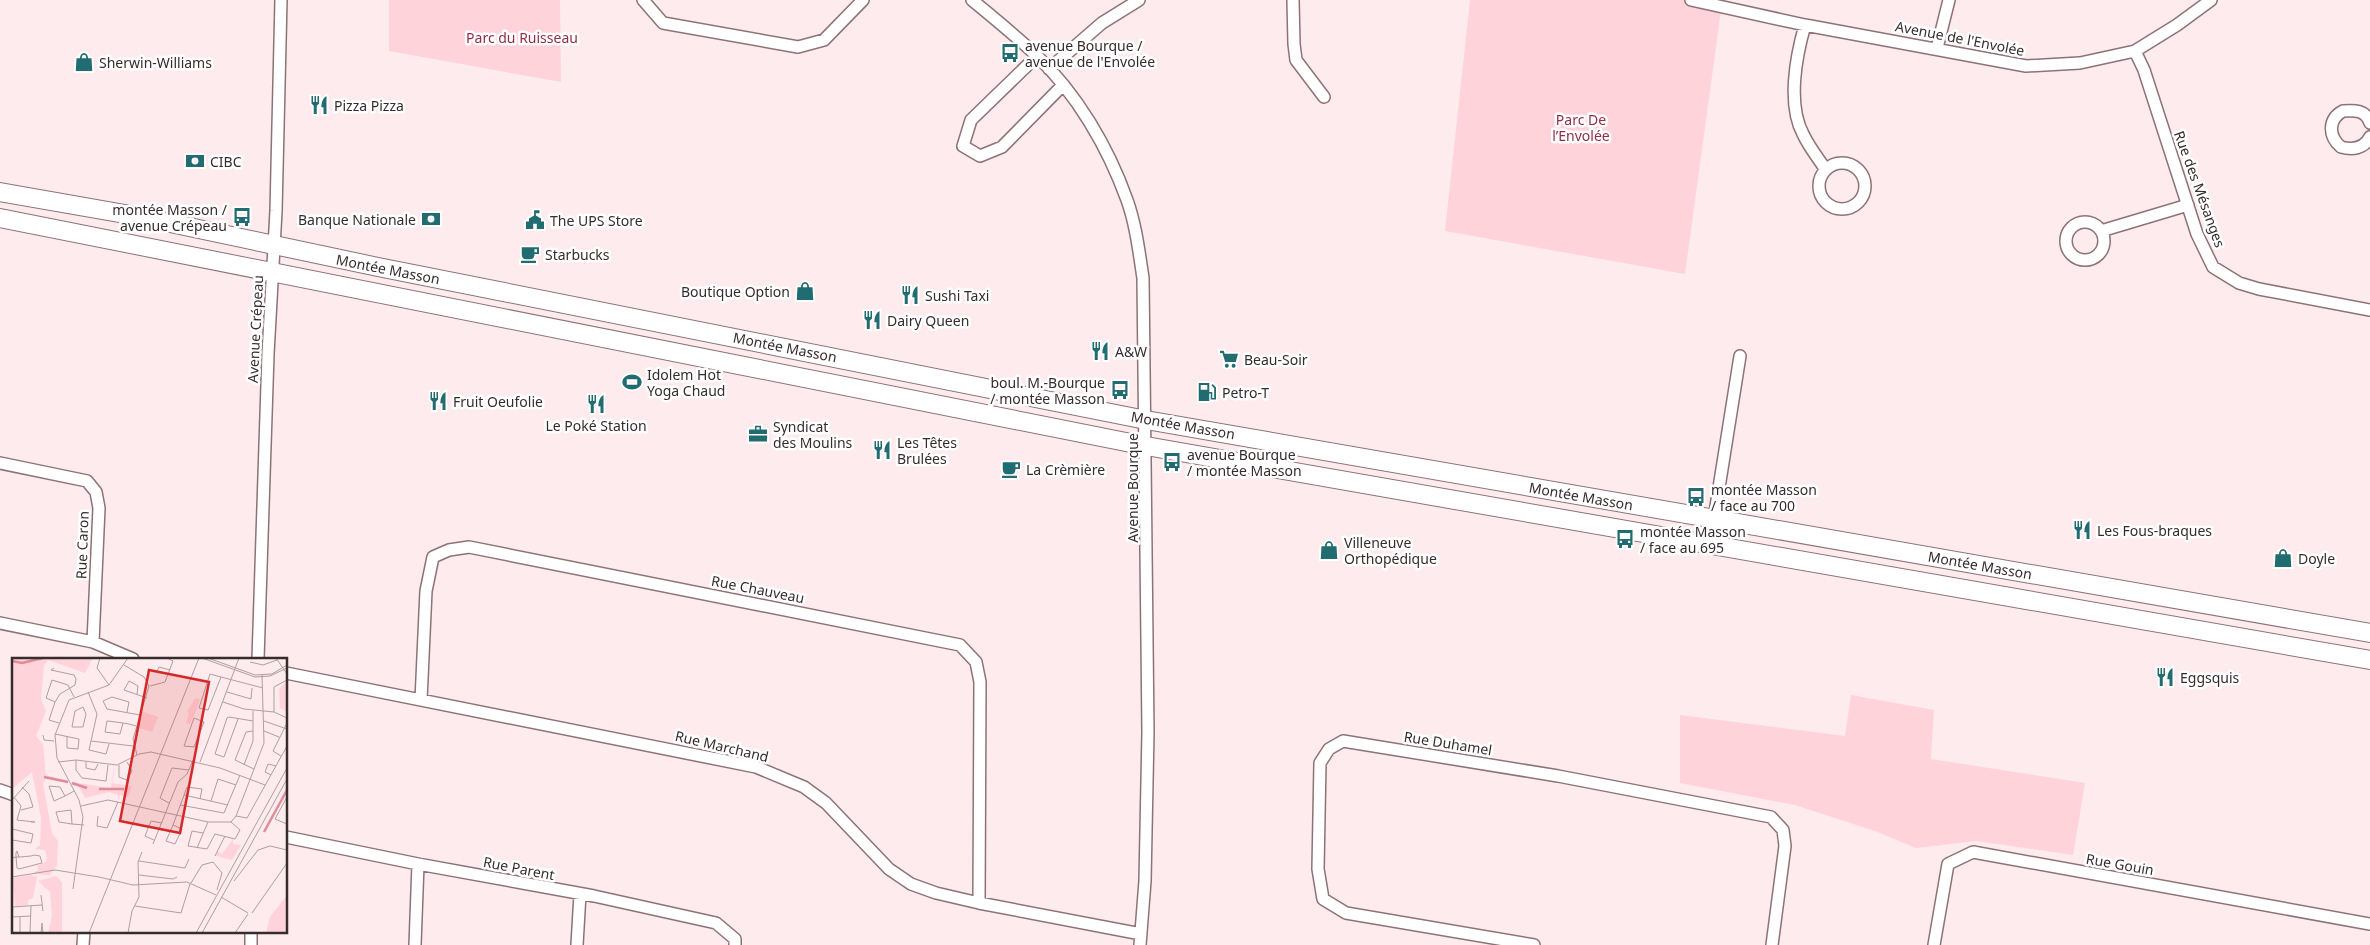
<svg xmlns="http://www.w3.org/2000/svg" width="2370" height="945" font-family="'Noto Sans',sans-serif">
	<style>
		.green { fill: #ffd3d9 }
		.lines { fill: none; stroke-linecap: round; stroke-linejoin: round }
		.street-casing { stroke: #8d7377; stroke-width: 14 }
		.primary-casing { stroke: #8d7377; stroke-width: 20 }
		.street { stroke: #fff; stroke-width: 11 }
		.primary { stroke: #fff; stroke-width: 18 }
		.labels { text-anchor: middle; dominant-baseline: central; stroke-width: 5; stroke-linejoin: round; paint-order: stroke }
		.park-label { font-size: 14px; fill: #932d47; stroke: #fff }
		.street-label { font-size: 14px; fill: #372c2d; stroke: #fff }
		.poi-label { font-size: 14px; fill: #372c2d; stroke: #fff; text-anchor: start }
		.inset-river { fill: none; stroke: #e18b9a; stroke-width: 2.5 }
		.inset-road { fill: none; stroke: #ae9fa1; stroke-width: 1 }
		.view { fill: #d62828; fill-opacity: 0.15; stroke: #d62828; stroke-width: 2.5 }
		.inset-edge { fill: none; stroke: #372c2d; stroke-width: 2.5 }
	</style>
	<rect width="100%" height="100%" fill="#fdebee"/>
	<path class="green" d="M389,0H560L561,82L389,51Z
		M1470,0H1712L1722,3L1685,274L1445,231Z
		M1851,695L1934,710L1931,759L2085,783L2073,855L1976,841L1916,848L1875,831L1795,805L1680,783V715L1845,736Z"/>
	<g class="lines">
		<g class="street-casing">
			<path id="street" d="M643,0L663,23L798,47L824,40L863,0
				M972,0C994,18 1016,36 1036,55C1077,94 1108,147 1127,200C1136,225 1139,252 1143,278L1148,732L1145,881L1140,945
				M1293,0L1294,44L1296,60L1324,97
				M1691,0L1805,25L2026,66L2080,63L2135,51L2177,25L2211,0
				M1805,25C1796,56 1787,104 1803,134C1809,147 1818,158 1826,170
				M1937,48L1949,0
				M2135,51L2144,70L2197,234L2213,267L2239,283L2259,289L2370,310
				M1037,56L971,120L963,146L980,156L1002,147L1062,86
				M1049,69L1102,23L1139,0
				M2370,123C2366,110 2355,110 2343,111C2328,119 2328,136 2341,147C2352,150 2364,149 2370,137
				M1819 186a23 23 0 1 1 46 0a23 23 0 1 1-46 0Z
				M2066 241a19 19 0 1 1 38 0a19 19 0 1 1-38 0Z
				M2101,231L2188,205
				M0,463L87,481L96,492L99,508L93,642
				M1714,519L1740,356
				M0,623L93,642L133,659
				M258,659L268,354L276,211L281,0
				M286,673L756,767L804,787L826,803L889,869L911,884L936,893L979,903L1141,934
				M421,700L426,591L433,557L449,550L469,547L960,645L976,662L980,682L979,903
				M0,790L14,795
				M286,837L418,864L594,896L716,923L735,939V945
				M83,945L84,931
				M251,945V931
				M415,945L418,864
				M577,945L580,894
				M1534,945L1346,913L1323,899L1318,869L1320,763L1329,749L1343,741L1558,776L1771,817L1783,830L1785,846L1772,945
				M1934,945L1948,864L1973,852L2370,924"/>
		</g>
		<g class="primary-casing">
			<path id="primary" d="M0,192L142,217L378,267L1146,420L2370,633
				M0,218L1146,446L2370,660"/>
		</g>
		<use href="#street" class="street"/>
		<use href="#primary" class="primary"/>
	</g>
	<defs>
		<g id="bus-bare" transform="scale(1.5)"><path d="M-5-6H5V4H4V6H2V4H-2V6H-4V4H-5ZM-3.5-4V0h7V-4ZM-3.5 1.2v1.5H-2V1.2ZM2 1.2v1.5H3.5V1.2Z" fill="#216c71" stroke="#fff" stroke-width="2.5" paint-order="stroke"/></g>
		<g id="shop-bare" transform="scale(1.5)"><path d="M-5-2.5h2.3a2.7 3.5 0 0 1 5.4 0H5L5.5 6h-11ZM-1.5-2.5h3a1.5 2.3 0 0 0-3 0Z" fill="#216c71" stroke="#fff" stroke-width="2.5" paint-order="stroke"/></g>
		<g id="restaurant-bare" transform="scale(1.5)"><path d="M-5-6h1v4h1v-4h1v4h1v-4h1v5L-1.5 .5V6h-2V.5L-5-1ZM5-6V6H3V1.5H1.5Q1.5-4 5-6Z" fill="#216c71" stroke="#fff" stroke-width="2.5" paint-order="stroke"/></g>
		<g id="bank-bare" transform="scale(1.5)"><path d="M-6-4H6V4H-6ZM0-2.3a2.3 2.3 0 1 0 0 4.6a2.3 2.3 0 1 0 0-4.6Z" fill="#216c71" stroke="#fff" stroke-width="2.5" paint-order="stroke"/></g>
		<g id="civic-bare" transform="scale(1.5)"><path d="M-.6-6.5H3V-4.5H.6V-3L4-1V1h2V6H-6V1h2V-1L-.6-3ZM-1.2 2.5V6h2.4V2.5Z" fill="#216c71" stroke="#fff" stroke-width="2.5" paint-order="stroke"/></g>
		<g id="cafe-bare" transform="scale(1.5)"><path d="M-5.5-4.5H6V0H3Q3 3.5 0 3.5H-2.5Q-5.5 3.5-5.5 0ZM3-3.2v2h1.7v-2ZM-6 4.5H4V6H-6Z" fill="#216c71" stroke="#fff" stroke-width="2.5" paint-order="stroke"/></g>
		<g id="supermarket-bare" transform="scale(1.5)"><path d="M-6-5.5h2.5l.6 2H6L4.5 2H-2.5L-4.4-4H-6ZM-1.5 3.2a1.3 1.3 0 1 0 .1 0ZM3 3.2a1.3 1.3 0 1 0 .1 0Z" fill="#216c71" stroke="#fff" stroke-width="2.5" paint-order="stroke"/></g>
		<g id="stadium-bare" transform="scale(1.5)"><path d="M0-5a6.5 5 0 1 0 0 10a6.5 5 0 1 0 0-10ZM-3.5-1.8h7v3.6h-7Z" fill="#216c71" stroke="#fff" stroke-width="2.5" paint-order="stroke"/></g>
		<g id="fuel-bare" transform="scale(1.5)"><path d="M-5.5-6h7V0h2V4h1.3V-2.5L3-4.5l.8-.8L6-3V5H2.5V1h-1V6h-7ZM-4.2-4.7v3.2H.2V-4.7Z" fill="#216c71" stroke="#fff" stroke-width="2.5" paint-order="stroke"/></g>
		<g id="office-bare" transform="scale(1.5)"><path d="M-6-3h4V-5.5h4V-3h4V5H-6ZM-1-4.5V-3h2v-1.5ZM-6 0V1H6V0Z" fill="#216c71" stroke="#fff" stroke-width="2.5" paint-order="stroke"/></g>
	</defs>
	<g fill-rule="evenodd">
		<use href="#bus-bare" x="1010" y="53"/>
		<use href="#shop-bare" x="84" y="62"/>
		<use href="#restaurant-bare" x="319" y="105"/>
		<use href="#bank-bare" x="195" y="161"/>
		<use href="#bus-bare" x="242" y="217"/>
		<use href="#bank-bare" x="431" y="219"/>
		<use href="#civic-bare" x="535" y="220"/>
		<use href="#cafe-bare" x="530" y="254"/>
		<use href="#shop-bare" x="805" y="291"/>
		<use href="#restaurant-bare" x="910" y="295"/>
		<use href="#restaurant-bare" x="872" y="320"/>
		<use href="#restaurant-bare" x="1100" y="351"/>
		<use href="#supermarket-bare" x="1229" y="359"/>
		<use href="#stadium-bare" x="632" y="382"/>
		<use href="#bus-bare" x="1120" y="390"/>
		<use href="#fuel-bare" x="1207" y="392"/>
		<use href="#restaurant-bare" x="438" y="401"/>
		<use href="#restaurant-bare" x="596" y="404"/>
		<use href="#office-bare" x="758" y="434"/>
		<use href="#restaurant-bare" x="882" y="450"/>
		<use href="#bus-bare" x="1172" y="462"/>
		<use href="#cafe-bare" x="1011" y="469"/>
		<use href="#bus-bare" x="1696" y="497"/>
		<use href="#restaurant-bare" x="2082" y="530"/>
		<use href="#bus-bare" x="1625" y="539"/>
		<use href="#shop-bare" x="1329" y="550"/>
		<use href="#shop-bare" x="2283" y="558"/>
		<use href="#restaurant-bare" x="2165" y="677"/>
	</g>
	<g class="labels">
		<g class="park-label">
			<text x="522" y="37">Parc du Ruisseau</text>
			<text x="1581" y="119">Parc De<tspan x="1581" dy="16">l’Envolée</tspan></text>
		</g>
		<g class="street-label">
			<text transform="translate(1960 38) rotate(11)">Avenue de l'Envolée</text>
			<text transform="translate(2200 189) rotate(70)">Rue des Mésanges</text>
			<text transform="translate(388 269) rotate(11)">Montée Masson</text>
			<text transform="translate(255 329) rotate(-87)">Avenue Crépeau</text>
			<text transform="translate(785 347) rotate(11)">Montée Masson</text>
			<text transform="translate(1183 425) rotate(10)">Montée Masson</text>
			<text transform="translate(1132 488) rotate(-90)">Avenue Bourque</text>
			<text transform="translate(1581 496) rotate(10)">Montée Masson</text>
			<text transform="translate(82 545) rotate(-88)">Rue Caron</text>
			<text transform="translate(1980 565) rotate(10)">Montée Masson</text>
			<text transform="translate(758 589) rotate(11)">Rue Chauveau</text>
			<text transform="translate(1448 743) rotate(9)">Rue Duhamel</text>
			<text transform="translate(722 746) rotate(13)">Rue Marchand</text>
			<text transform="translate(2120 864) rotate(10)">Rue Gouin</text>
			<text transform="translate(519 868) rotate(11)">Rue Parent</text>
		</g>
		<g class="poi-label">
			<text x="1025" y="45">avenue Bourque /<tspan x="1025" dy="16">avenue de l'Envolée</tspan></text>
			<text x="99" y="62">Sherwin-Williams</text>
			<text x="334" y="105">Pizza Pizza</text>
			<text x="210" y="161">CIBC</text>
			<text x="227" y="209" text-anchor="end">montée Masson /<tspan x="227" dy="16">avenue Crépeau</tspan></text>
			<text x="416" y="219" text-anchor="end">Banque Nationale</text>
			<text x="550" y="220">The UPS Store</text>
			<text x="545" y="254">Starbucks</text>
			<text x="790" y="291" text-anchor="end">Boutique Option</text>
			<text x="925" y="295">Sushi Taxi</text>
			<text x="887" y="320">Dairy Queen</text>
			<text x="1115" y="351">A&amp;W</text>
			<text x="1244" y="359">Beau-Soir</text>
			<text x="647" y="374">Idolem Hot<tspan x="647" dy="16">Yoga Chaud</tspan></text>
			<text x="1105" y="382" text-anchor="end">boul. M.-Bourque<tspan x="1105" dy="16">/ montée Masson</tspan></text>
			<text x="1222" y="392">Petro-T</text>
			<text x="453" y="401">Fruit Oeufolie</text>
			<text x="596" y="425" text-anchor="middle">Le Poké Station</text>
			<text x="773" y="426">Syndicat<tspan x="773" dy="16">des Moulins</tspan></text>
			<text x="897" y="442">Les Têtes<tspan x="897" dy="16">Brulées</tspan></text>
			<text x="1187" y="454">avenue Bourque<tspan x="1187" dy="16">/ montée Masson</tspan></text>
			<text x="1026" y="469">La Crèmière</text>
			<text x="1711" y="489">montée Masson<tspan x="1711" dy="16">/ face au 700</tspan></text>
			<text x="2097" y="530">Les Fous-braques</text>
			<text x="1640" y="531">montée Masson<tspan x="1640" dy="16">/ face au 695</tspan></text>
			<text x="1344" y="542">Villeneuve<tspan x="1344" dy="16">Orthopédique</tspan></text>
			<text x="2298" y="558">Doyle</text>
			<text x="2180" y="677">Eggsquis</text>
		</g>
	</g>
	<g transform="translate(12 658)">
		<rect width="275" height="275" fill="#fdebee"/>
		<path d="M0,0H81L73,15L36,2L32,7L29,41L34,53L24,78L31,86L34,117L56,124L34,120L31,125L40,175L46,183L45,207L38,217L20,216L26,212L25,208L34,204L35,200L33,192L23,191L28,187L29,160L20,114L0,131ZM275,23V54L268,50L267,31ZM183,40L188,41L185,51L178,66L174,65L177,55L175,54ZM129,53L146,59L140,74L124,69ZM102,108V114L100,125L120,128L116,139L108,137L106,142V137L97,134L73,140L66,127L61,128L59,124L99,130ZM221,181V186L229,187L220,202L204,198L205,193L210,196ZM19,217L25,219L21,240L16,242V247L3,248L1,220ZM44,218L50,224V275H36L40,258L38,234L26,223ZM275,237V275H254L258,259Z" fill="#ffd3d9"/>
		<path class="inset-river" d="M0,3L10,5L31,0M32,119L56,124M60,125L75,130M87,131H112M252,174L275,132"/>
		<path class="inset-road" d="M88,0L85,10L97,27M190,0L243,19L258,18L275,10M196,0L243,17L260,16L275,7M264,0L275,16M238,4L251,7L265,2M112,7L132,19L137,28L121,81L125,97M42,10L39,12L62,17L64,21L63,27L48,36L43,44L37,62L47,65M145,13L147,9L158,12M209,19L198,16L187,50L196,52L209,19L251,30M138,28L153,24L161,3L155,0M76,34L85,56L77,92L94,96L97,86M215,34L239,41L240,30M125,36L126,28L117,23L112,32L135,40M43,44L34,40L40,22L56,27L62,39M211,44L232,51L262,54L275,60M71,49L74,56L71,69H60L63,53ZM115,54L117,44L100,39L91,43L95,51L128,57M262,54V29L275,22M182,60L192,64L182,89L172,88ZM226,61L212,99L203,96L215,60L217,59L241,63M252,63L275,71M111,65L108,76L93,74L95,63H96L111,65L117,66L124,68M241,73L234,74L223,102L242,111M252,73L267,79M43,76L67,81L66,91L55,90V78M31,77L32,82L42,83M79,83L121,88M269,98L261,93L275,65M64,102V112L70,120L94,123L96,107M46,104L64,102L105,107L127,96L139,94L208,110L253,127M74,104V110L83,112L86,106M188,104L227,0M107,107V119L115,122L120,113L115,104M232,107L241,83V53M259,117L253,114L256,106L264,108M172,137L216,147M53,138L42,143L37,128L48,129L53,138L62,133M2,139L9,148L5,162M275,139L263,161L275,166M0,142L17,123M199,143L206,121L224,127M157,145L148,140L160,110L177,112M168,147L212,155L228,117M69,148L96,142L196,164H219L224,158L252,85L250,17M9,152L21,149L17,136L10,129M86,158L85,168L95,170L106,144M224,158L235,160L275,88M5,162L23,164H19M60,166L59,152L44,154L47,164L60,166L72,167M161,167L154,183L163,186L170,171L161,167L175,129L190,131L188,141M0,171L21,176L19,185L0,182M191,175L180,173L176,188L195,191L203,176L223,181L228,172L219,164M142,182L133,178L139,163L150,165M141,186L166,124L175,116L181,102M185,190L196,164M203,198L213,178M0,200L4,199H8L19,198L22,197L28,198L30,205L7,211L5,210L4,199V195L5,193L7,199M127,203L173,210L177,201M127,217L161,221L165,219M0,219L43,212L87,219M87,219L121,227L175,224L204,237M222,223L246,192L258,188L275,192M179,225L190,207L201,204L210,215L205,232M61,231L71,159L67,142L45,100L43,77L57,42L97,27L116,0M29,237L31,253M209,239L236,255M123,248L169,255L178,226M0,249L30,247M240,255L275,205M0,259L19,258M8,275V259M18,275L19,248M29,275L30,265L31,275M77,275L187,0M116,275L120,253L127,239L126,204L130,194M184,275L275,110M190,275L275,121M223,275L236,256"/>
		<path class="view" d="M137,12L197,24L168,175L108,163Z"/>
		<rect width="275" height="275" class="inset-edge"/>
	</g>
</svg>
